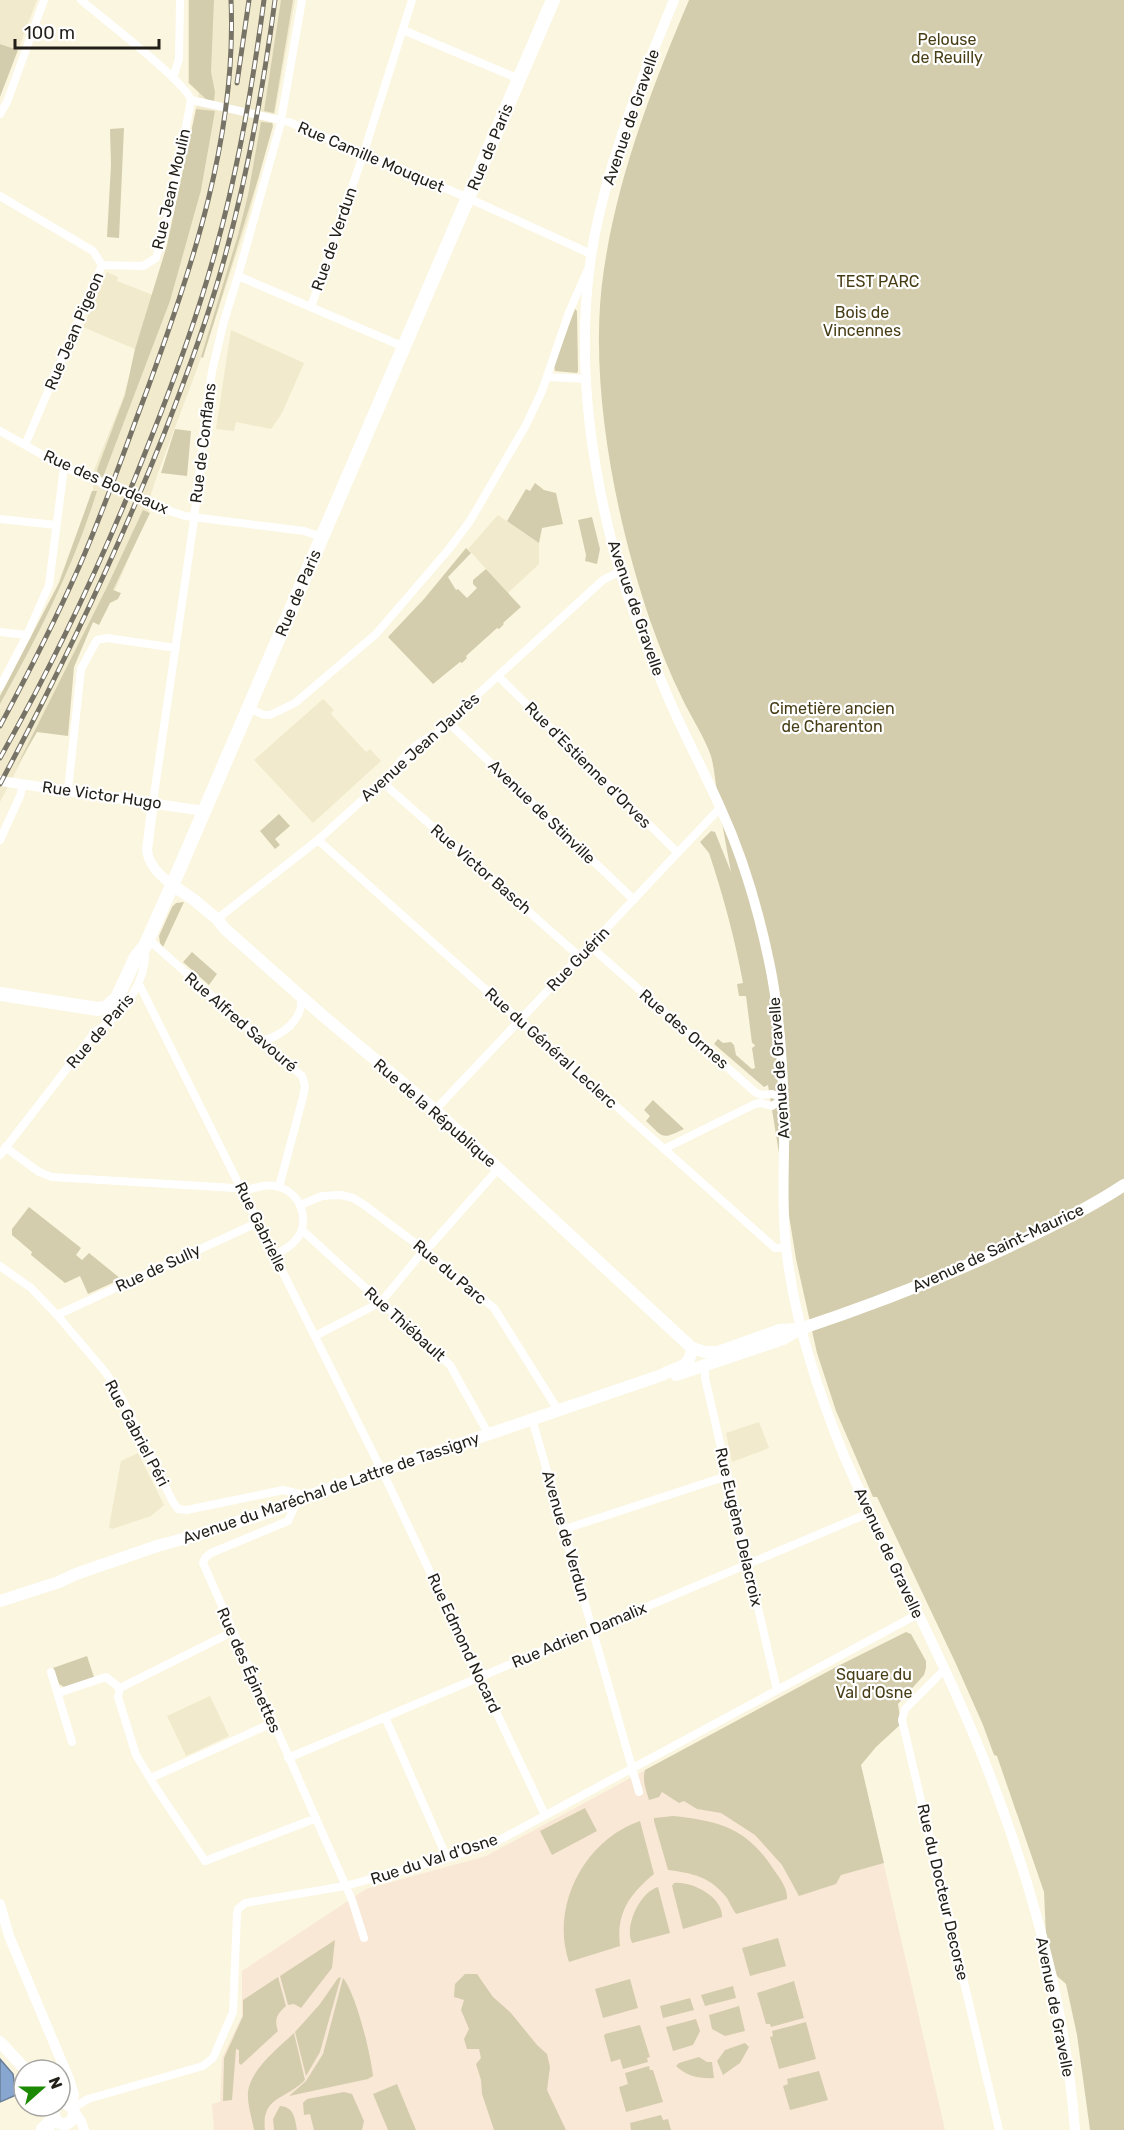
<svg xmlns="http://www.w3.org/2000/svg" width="1124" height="2130" font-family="Rubik,sans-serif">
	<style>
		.built { fill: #f1eacc }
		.medical { fill: #f9e8d6 }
		.green { fill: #d4cdad }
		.water { fill: #88a7d0; stroke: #697e98; stroke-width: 1.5 }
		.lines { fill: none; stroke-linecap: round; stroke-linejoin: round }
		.minor { stroke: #fff; stroke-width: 8 }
		.tertiary { stroke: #fff; stroke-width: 10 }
		.secondary { stroke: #fff; stroke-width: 12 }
		.primary { stroke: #fff; stroke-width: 14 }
		.motorway { stroke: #fff; stroke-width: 15 }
		.rail-casing { stroke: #777366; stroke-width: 5 }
		.rail { stroke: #fff; stroke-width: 3; stroke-dasharray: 9; stroke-linecap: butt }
		.labels { text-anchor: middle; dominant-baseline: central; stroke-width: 4.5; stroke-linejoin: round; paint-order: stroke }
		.park-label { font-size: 16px; fill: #483e16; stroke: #fff }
		.street-label { font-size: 16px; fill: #211f17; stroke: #fff }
	</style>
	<rect width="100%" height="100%" fill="#fbf6df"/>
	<path class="built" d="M0,0H37L18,50L0,44Z
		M188,0H295L273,124L248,219L213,326L158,473L151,494L150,508L114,593L109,592L0,802V696L57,586L93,490L94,470L123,398L175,219L199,93L188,83Z
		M107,272L118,277L117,281L153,295L135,349L83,327Z
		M231,330L304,363L282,413L271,429L236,422L234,431L216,429Z
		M498,515L539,543V564L508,593L468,549Z
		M323,699L334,710L331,714L366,752L370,749L381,761L313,823L254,760Z
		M759,1422L769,1448L732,1462L726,1433Z
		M138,1453L164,1505L151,1516L112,1529L109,1527L121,1461Z
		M210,1696L229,1736L186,1756L167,1716Z"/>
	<path class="medical" d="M838,1666L945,2130H214L212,2104L220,2102L222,2058L242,2016V1971L366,1889L486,1856Z"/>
	<path class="green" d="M189,0H214L211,72L215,92L214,101L207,100L189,83Z
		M281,0H293L274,113L264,111Z
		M689,0H1124V2130H1090L1077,2035L1066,1984L1057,1976L1046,1936L1044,1892L999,1762L997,1756L994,1755L983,1725L956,1664L877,1497H873L836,1411L817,1353L796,1259L768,1085L764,1087L714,1044L718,1039L723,1043L731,1042L734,1045L736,1055L752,1069L755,1068L752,1048L755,1046L754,1044L752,1043L746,996H739L737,984L743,983C735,939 723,895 709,853L700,842L711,831L715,832L731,872C726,845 721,818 717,791C715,780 714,767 711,756C704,736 691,717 682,698C670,674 660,648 651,623C615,519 587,377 604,269C618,175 652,87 689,0Z
		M0,44L18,50L0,97Z
		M196,109L215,111L201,190L170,301L103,477L99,476L97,470L125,395L135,349L167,245Z
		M261,122L272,123L273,126L258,179L203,358L201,357L238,235L248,195Z
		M124,128L119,238L107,237L111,165L110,129Z
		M575,309L577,311L578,371L577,373L555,371L554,365Z
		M175,429L191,431L187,476L161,473Z
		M535,483L544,490L556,493L563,524L542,528L539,543L507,521L526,489L530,491Z
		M92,491H97C74,566 38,636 0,704V696L59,583Z
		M143,510L150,513L113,590L121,593L118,599L110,603L99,625L93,622L74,667L68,736L37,732L16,768L107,587Z
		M592,517L600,549L597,564L585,561L586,555L578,520Z
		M466,548L471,553L448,577L456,590L458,589L467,598L477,588L473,584V580L486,569L521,607L503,623L504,624L499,629L497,628L466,656L467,658L462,663L460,662L433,684L388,637L424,599Z
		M279,814L290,826L275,839L280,845L275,849L260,831Z
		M184,902L163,947L160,943L159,936L172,907L176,903Z
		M192,952L217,974L209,985L183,962Z
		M653,1100L655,1102L684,1129C661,1140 664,1138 646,1121L650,1116L644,1110Z
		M29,1207L81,1248L76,1255L82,1260L89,1253L121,1279L88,1294L80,1276L65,1283L31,1255L32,1252L12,1235V1229Z
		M906,1632L911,1634L926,1661V1668L924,1675L898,1704L901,1724L876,1747L861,1765L884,1863L841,1875L836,1884L799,1896L782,1865L755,1835L721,1813L697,1809L684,1801L679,1803L662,1792L659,1797L649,1800C646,1790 642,1780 645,1770L838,1666Z
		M87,1656L94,1677L64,1687L59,1684L53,1668Z
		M585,1808L597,1831L552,1855L540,1831Z
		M673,1816C720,1821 747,1828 774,1870C780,1878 788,1889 787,1899L736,1914C732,1909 730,1903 727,1898C711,1877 692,1873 668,1870L654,1821V1818Z
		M640,1821L654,1874C630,1894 616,1912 620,1946L569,1962C550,1907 584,1840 640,1821Z
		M674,1883C692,1881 723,1897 722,1917L683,1929L672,1886Z
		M658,1887L670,1933L632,1943C624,1926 640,1892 658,1887Z
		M778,1938L786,1966L750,1976L742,1948Z
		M335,1940L332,1968L301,2008L294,2004L288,2005L280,1976Z
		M465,1974H477L493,1997L511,2013L537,2045L547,2054L550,2067L547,2090L566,2130H494L482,2094L481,2080L476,2064L481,2058L479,2049H467L464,2039L469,2029L461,2010L464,2000L454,1997L455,1984Z
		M278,1977L286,2006C277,2014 274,2019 278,2031L241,2065L239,2063V2050L236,2049L232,2100L223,2101L224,2058L243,2016V2000Z
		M341,1977L320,2052L306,2076L295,2032L320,2004L338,1978Z
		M343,1978C356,1993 371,2055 373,2076L368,2079L289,2096L306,2081L323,2054Z
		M630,1979L638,2008L603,2018L595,1989Z
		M794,1981L804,2018L771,2027L770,2024H766L757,1993Z
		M733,1986L736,1998L705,2006L701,1995Z
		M690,1998L694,2010L663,2018L660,2006Z
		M739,2006L745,2031L725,2036L712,2029L709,2015Z
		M696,2019L700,2031L693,2045L673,2051L666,2027Z
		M806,2022L816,2059L779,2069L770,2037L773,2036L772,2031Z
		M640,2025L650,2057L647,2058L648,2062L623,2069L620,2059L611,2062L604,2036L605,2034Z
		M294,2033L305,2080C286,2100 261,2096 265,2130H254C252,2118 247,2104 248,2092C250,2070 279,2047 294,2033Z
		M745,2043L749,2047L740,2063L723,2075L717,2061L725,2050Z
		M699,2057L707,2062H712L714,2078C700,2079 686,2076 676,2066L679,2063Z
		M649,2066L650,2070H653L663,2102L626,2112L619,2087L628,2084L625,2073Z
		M819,2071L828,2100L790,2110L783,2086L788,2084L787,2079Z
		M397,2084L416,2130H388L373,2094Z
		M344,2092L352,2094L364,2121L362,2130H314L310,2114L304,2115L303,2103L307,2099Z
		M280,2106C294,2107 295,2118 297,2130H274L273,2119Z
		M661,2115L663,2120L668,2119L671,2130H631L630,2123Z"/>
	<path class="water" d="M0,2059L13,2074L16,2095L0,2102Z"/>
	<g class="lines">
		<path class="minor" d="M81,0C102,18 185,81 191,100
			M403,30L519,79
			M173,78L179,59L180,0
			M191,100L289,122L468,198L591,254
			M0,114L7,102L44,0
			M0,196L93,251L102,265L25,445
			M102,265L143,266L156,258L172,201L191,100
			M238,276L404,347
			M311,307L363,155L412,0
			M547,377L587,379
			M0,431L64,467L173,512L185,516L304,531L322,537
			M0,519L56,525
			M0,632L27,635
			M498,676L678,853
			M0,687L27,635L49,585L64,467
			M249,708L264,715H270L295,703L376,634L449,549L470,521L526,425L542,391L569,312L588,269
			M450,724L634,900
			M382,782L580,957
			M68,790L81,669L97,640L107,638L176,648
			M153,802L193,527L212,371L224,321L238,276L280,126L302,0
			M0,840L20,796L23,784
			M318,840L775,1248L786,1247
			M217,919L318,840L390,775C397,764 413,746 424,740C440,731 443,732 454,716L603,580L620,571
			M148,939L302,1076L305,1086L303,1097L279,1187
			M590,946L755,1092L761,1095L772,1094L784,1098
			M139,984L386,1479L545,1815
			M261,1040C280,1039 307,1017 300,995
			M435,1110L720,808
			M5,1147L39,1172L52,1177L251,1189C260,1186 270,1184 279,1187C302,1194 311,1223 295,1241C290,1247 282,1251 275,1255
			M664,1149L755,1104L761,1103L772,1106L784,1098
			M0,1155L95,1032C124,1014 148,981 145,946
			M300,1205L322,1196L341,1195L353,1198L363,1204L419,1246L494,1308L558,1410
			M302,1230L450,1365L489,1435
			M0,1266L31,1288L57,1315L106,1373L121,1397L173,1502L178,1509L187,1510L283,1490L308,1496
			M57,1315L259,1222
			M315,1336L381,1302L424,1250L430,1246L499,1168
			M705,1363V1378L777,1690
			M532,1419L639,1792
			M297,1501L288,1521L211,1553L205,1558L203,1563L352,1900L364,1938
			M565,1529L727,1476
			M944,1670L905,1709L902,1720L999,2130
			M51,1672L72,1742
			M120,1688L118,1697L136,1755L156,1788L205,1861L314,1819
			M58,1693L106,1677L120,1688L232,1632
			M385,1717L447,1858
			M288,1758L869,1513
			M151,1778L272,1723
			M73,2108L88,2099L203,2066L213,2058L233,2012L237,1914L238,1909L245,1903L345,1886L447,1858L494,1843L918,1614"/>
		<path class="tertiary" d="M674,0C645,70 616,141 599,215C574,321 585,435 611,539C624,591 644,640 665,690C681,729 702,767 720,807C743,857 759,912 770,966C780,1015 783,1067 784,1117C785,1160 781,1204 786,1247C794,1320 817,1390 845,1458C893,1568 952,1673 994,1786C1035,1895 1066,2013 1075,2130
			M0,781L204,811
			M153,802L147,850C149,866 160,875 172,885
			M0,1904L9,1936L69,2079L74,2095L72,2106
			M74,2111L81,2121L84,2130"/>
		<path class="secondary" d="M172,885L193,899L217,919L225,929L322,1015L435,1110L692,1348
			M692,1348L705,1352H718L780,1330L798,1329
			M676,1375L783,1339L800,1329C872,1305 942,1278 1010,1246C1049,1227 1088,1209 1124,1185
			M0,1601L59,1582L76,1574L157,1546L194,1536L281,1508L308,1496L662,1375C677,1366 690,1369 692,1348
			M0,2042L26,2070
			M56,2106L53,2113L57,2122C63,2126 70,2124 74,2117L73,2108L66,2103H60"/>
		<path class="primary" d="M0,994L98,1009L107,1007L117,998L136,957L145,946L178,872L553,0"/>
		<path class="motorway" d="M43,2130L54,2119"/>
		<g class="rail-casing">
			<path id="rail" d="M237,83L249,0
				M0,726C28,674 55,621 79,567C104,510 124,451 146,393C192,267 237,137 231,0
				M0,758C57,657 107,551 149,443C175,378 199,312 217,245C239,165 253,83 264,0
				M0,784C61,670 116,555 164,434C185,380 206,324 222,267C247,179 263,90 275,0"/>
		</g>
		<use href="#rail" class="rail"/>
	</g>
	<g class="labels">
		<g class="park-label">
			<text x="947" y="39">Pelouse<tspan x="947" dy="18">de Reuilly</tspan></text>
			<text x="878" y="281">TEST PARC</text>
			<text x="862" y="312">Bois de<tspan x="862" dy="18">Vincennes</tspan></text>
			<text x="832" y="708">Cimetière ancien<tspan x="832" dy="18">de Charenton</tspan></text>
			<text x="874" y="1674">Square du<tspan x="874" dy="18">Val d'Osne</tspan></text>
		</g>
		<g class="street-label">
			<text transform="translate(631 117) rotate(-71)">Avenue de Gravelle</text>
			<text transform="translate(490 147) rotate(-67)">Rue de Paris</text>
			<text transform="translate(371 157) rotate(23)">Rue Camille Mouquet</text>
			<text transform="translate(171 189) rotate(-77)">Rue Jean Moulin</text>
			<text transform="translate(334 239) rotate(-71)">Rue de Verdun</text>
			<text transform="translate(74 331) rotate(-67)">Rue Jean Pigeon</text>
			<text transform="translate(203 443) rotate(-83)">Rue de Conflans</text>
			<text transform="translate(106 482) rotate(24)">Rue des Bordeaux</text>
			<text transform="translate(298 593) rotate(-67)">Rue de Paris</text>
			<text transform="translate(636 608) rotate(71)">Avenue de Gravelle</text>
			<text transform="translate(420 747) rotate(-42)">Avenue Jean Jaurès</text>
			<text transform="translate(588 765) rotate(45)">Rue d'Estienne d'Orves</text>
			<text transform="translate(102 795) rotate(8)">Rue Victor Hugo</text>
			<text transform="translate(542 812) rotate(44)">Avenue de Stinville</text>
			<text transform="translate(481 869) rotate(41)">Rue Victor Basch</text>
			<text transform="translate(578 959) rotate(-46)">Rue Guérin</text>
			<text transform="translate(241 1022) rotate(41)">Rue Alfred Savouré</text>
			<text transform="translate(684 1029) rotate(41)">Rue des Ormes</text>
			<text transform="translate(100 1031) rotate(-49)">Rue de Paris</text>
			<text transform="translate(551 1048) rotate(42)">Rue du Général Leclerc</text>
			<text transform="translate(779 1068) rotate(-94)">Avenue de Gravelle</text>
			<text transform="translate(435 1113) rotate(41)">Rue de la République</text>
			<text transform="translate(261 1227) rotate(64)">Rue Gabrielle</text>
			<text transform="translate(998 1248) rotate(-25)">Avenue de Saint-Maurice</text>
			<text transform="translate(158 1268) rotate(-25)">Rue de Sully</text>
			<text transform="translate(450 1272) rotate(40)">Rue du Parc</text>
			<text transform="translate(405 1324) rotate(42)">Rue Thiébault</text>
			<text transform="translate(137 1433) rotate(62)">Rue Gabriel Péri</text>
			<text transform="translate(331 1488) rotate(-19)">Avenue du Maréchal de Lattre de Tassigny</text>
			<text transform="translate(739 1527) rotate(77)">Rue Eugène Delacroix</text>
			<text transform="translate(566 1536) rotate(74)">Avenue de Verdun</text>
			<text transform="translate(889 1553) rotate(65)">Avenue de Gravelle</text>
			<text transform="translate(579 1635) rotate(-23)">Rue Adrien Damalix</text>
			<text transform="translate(464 1643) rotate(65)">Rue Edmond Nocard</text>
			<text transform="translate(249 1670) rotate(66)">Rue des Épinettes</text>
			<text transform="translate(434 1859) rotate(-18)">Rue du Val d'Osne</text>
			<text transform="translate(943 1892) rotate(77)">Rue du Docteur Decorse</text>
			<text transform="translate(1055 2007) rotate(79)">Avenue de Gravelle</text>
		</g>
	</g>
	<g transform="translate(42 2088) rotate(69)"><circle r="28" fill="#ffffff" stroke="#a6a5a2" stroke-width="1.5"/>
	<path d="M0-4.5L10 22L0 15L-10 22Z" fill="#1c8905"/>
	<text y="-9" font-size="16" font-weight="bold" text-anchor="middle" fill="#211f17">N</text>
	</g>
	<path d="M15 39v9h144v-9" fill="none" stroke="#211f17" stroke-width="3"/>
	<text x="24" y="39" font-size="18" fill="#211f17" stroke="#ffffff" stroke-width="4.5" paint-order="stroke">100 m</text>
</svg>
